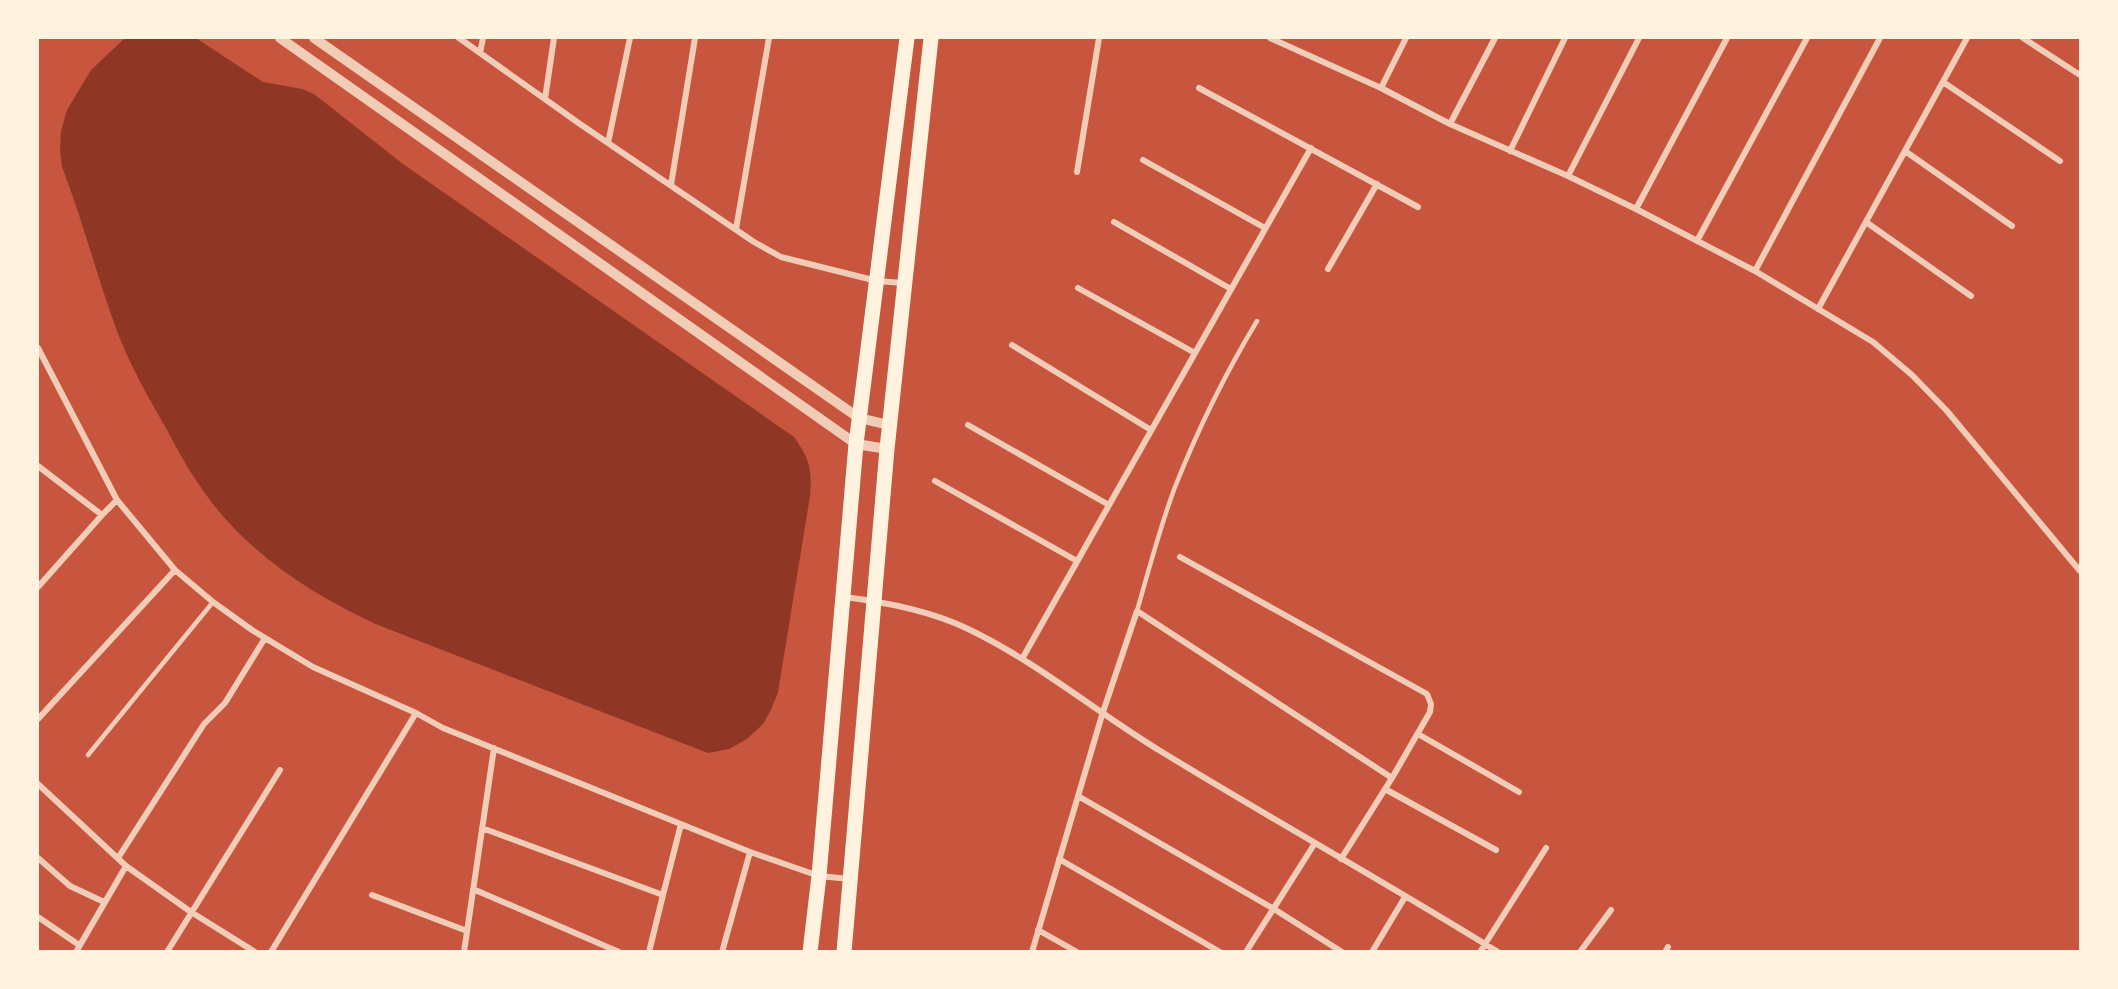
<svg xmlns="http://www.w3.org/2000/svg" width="2118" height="989" font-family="Cabin,sans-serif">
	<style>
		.water { fill: #8f3625 }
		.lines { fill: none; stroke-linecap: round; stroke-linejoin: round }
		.service { stroke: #f1ccb7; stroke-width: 4.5 }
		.minor { stroke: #f1ccb7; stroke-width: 6 }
		.tertiary { stroke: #f1ccb7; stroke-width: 10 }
		.primary { stroke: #fff3e0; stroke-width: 15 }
	</style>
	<rect width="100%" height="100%" fill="#c8553d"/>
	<path class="water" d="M125,38H196L263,82L302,89L314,94L403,164L794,437C810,460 812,468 810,496L778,692L771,710L763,724L747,739L729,749L708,753L378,625C308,593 241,549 198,483C186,466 176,447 166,428C148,397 130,365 117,331C97,277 83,221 62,167L60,151L61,131L67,110L91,70Z"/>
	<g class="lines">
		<path class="service" d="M1137,611C1149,569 1160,527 1175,487C1198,429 1225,374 1257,321
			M88,755L213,602"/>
		<path class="minor" d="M459,38L580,124L754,242L781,257L877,281L903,283
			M1270,38L1381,88L1450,124L1568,176L1636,209L1755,271L1873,342L1912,375L1947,411L2080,571
			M2023,38L2080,75
			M480,53L483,38
			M1943,82L2060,161
			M1199,88L1418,207
			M1381,88L1406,38
			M545,99L554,38
			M1450,124L1495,38
			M608,143L630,38
			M1510,151L1565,38
			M1905,151L2012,226
			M1143,160L1265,228
			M1077,172L1099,38
			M1568,176L1639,38
			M671,185L695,38
			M1636,209L1727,38
			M1114,222L1231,289
			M1866,222L1971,296
			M736,229L769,38
			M1697,241L1807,38
			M1328,269L1377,184
			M1755,271L1880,38
			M1078,288L1195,353
			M1818,309L1967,38
			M1012,345L1151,430
			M38,348L117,500L175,570L213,602L252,630L313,667L416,713L443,728L750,852L819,876L850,879
			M968,425L1109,505
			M38,466L102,515L117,500
			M935,481L1077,561
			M1180,557L1427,694L1431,704L1430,712L1392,778L1341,859
			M38,587L102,515
			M844,597C885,602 928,610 966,628C1036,661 1096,712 1162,752C1273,820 1387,883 1498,952
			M1022,659L1311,148
			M38,719L175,570
			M1418,734L1519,792
			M38,784L126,866
			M1385,789L1496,850
			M1078,796L1274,909L1342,952
			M482,828L663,895L649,952
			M38,858L70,886L104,902
			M118,858L204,724L225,703L265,638
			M1059,859L1220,952
			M473,889L619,952
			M372,895L467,931
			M663,895L681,824
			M38,917L79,945
			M1038,930L1077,952
			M76,952L126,866L191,912L255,952
			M167,952L280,770
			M271,952L416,713
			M464,952L494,748
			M722,952L750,852
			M1032,952L1102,715L1137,611L1392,778
			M1246,952L1315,843
			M1372,952L1405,897
			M1480,952L1546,848
			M1580,952L1611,910
			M1665,952L1668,947"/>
		<path class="tertiary" d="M280,38L856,444L887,449
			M314,38L859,418L889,425"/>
		<path class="primary" d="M810,952L819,876L856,444L907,38
			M844,952L887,449L931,38"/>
	</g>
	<rect width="2118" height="989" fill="none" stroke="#fff3e0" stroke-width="78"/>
</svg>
